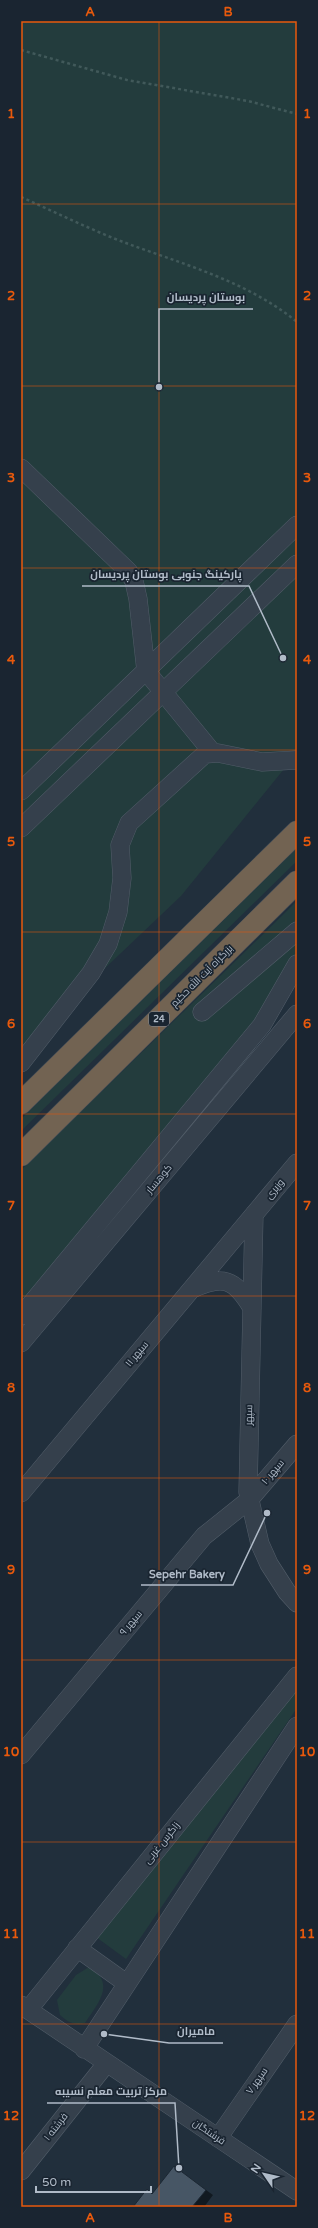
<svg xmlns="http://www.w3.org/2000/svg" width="318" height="2228" font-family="'Varela Round',Cairo,sans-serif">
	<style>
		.green { fill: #233c3d }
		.shadow { fill: #0007 }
		.building { fill: #475665; stroke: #1c2733 }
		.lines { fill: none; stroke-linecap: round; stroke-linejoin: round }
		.minor-casing { stroke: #535e6a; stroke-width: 19 }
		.highway-casing { stroke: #404b57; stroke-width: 23 }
		.path { stroke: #41595a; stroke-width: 2.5; stroke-dasharray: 3 3; stroke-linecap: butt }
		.minor { stroke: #35404c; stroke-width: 18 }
		.highway { stroke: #726352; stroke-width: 22 }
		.grid { fill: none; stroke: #e8590c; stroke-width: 1; stroke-opacity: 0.55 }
		.labels { text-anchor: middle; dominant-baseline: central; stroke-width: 3.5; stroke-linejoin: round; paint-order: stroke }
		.shield { fill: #1a2531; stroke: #838e9b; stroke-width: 1 }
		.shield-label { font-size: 9px; font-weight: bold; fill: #b0bbc8 }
		.street-label { font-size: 10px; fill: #b0bbc8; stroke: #1a2531 }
		.leader { fill: none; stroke: #b0bbc8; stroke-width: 1.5 }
		.callout-dot { fill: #b0bbc8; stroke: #1a2531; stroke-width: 1.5 }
		.callout-label { font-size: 11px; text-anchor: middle; font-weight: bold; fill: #b0bbc8; stroke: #1a2531; stroke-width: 3.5; stroke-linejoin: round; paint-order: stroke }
		.neatline { fill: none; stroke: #e8590c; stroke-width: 1.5 }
		.grid-label { font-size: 13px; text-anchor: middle; font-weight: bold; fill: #e8590c }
	</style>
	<rect width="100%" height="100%" fill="#212f3c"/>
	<path class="green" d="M21,21H297V753L181,896L21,1048Z
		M297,848V861L21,1131V1119Z
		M297,901V984L21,1316V1170Z
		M297,1689V1708L126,1959L96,1937Z
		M89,1967C116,1983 99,2002 85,2023C74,2026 68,2022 60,2015L57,2000L76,1975Z"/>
	<path class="shadow" d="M174,2167L213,2195L204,2207H134L147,2191L153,2194Z"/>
	<path class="building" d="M174,2166L206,2190L192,2207H133L147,2189L152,2194Z"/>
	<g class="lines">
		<g class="minor-casing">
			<path id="minor" d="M21,468L128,571L134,581L138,599L146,671L212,752
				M21,791L297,525
				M21,828L297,564
				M202,1012L297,931
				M21,1063L91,973L108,944L118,912L122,878L120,845L129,823L205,754L218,753L262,762L297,760
				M254,1214L248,1492L260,1544L269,1564L287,1592L297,1603
				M192,1289C223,1275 234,1278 252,1308
				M21,1316L262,1025L297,964
				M21,1343L297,1014
				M21,1493L297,1163
				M21,1755L204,1536L249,1500L297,1444
				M77,1948L126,1983
				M21,2005L297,2191
				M28,2010L297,1676
				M84,2049L297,1726
				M218,2138L297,2024
				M21,2171L106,2064"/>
		</g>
		<g class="highway-casing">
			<path id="highway" d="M21,1103L297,832
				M21,1155L297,882"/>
		</g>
		<path class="path" d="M21,50L127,80L248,101L297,114
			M21,197C53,211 85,227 118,240C178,263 246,280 297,322"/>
		<use href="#minor" class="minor"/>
		<use href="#highway" class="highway"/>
	</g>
	<path class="grid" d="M159,21V2207M21,204H297M21,386H297M21,568H297M21,750H297M21,932H297M21,1114H297M21,1296H297M21,1478H297M21,1660H297M21,1842H297M21,2024H297"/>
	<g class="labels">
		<rect class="shield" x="149" y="1012" width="20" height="14" rx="3"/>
		<g class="shield-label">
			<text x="159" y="1019">24</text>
		</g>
		<g class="street-label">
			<text transform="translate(202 976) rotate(-45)">بزرگراه آیت الله حکیم</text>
			<text transform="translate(159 1179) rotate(-50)">کوهسار</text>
			<text transform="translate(275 1189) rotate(-50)">وزیری</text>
			<text transform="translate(137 1354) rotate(-50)">سپهر ۱۱</text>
			<text transform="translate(249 1415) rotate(-88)">سپهر</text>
			<text transform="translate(273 1472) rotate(-50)">سپهر ۱۰</text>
			<text transform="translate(131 1623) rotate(-50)">سپهر ۹</text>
			<text transform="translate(162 1843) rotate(-51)">زاگرس غربی</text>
			<text transform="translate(257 2081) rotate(-55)">سپهر ۷</text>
			<text transform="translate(56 2127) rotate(-52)">فرشته ۱</text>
			<text transform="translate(209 2132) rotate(34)">فرشتگان</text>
		</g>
	</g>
	<path class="leader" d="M159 387L159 309H253M283 658L249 586H82M267 1513L233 1585H141M104 2034L169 2043H223M179 2168L175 2103H47"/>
	<g class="callout-dot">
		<circle cx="159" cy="387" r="4"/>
		<circle cx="283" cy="658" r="4"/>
		<circle cx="267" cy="1513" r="4"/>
		<circle cx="104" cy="2034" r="4"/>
		<circle cx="179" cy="2168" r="4"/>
	</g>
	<g class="callout-label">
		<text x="206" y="301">بوستان پردیسان</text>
		<text x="166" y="578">پارکینگ جنوبی بوستان پردیسان</text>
		<text x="187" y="1578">Sepehr Bakery</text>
		<text x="196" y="2035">مامیران</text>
		<text x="111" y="2095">مرکز تربیت معلم نسیبه</text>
	</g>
	<rect width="318" height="2228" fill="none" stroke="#1a2531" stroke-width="44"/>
	<g transform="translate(264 2174) rotate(304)" stroke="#1a2531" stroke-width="3" paint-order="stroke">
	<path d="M0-3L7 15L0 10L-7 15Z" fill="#b0bbc8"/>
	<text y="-6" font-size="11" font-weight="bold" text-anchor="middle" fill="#b0bbc8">N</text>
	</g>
	<path d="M36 2186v6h115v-6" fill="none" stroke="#b0bbc8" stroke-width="2"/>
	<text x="42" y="2186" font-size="12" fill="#b0bbc8" stroke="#1a2531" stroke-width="3" paint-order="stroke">50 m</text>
	<rect x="22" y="22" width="274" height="2184" class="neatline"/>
	<g class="grid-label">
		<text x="90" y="16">A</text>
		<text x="228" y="16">B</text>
		<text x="11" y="118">1</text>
		<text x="307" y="118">1</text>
		<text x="11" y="300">2</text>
		<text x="307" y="300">2</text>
		<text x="11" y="482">3</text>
		<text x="307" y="482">3</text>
		<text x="11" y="664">4</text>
		<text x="307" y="664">4</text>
		<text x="11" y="846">5</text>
		<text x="307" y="846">5</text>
		<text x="11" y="1028">6</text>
		<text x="307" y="1028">6</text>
		<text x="11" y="1210">7</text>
		<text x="307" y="1210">7</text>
		<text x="11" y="1392">8</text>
		<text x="307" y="1392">8</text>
		<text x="11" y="1574">9</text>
		<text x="307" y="1574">9</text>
		<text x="11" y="1756">10</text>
		<text x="307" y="1756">10</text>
		<text x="11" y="1938">11</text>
		<text x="307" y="1938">11</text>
		<text x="11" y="2120">12</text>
		<text x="307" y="2120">12</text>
		<text x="90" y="2222">A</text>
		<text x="228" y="2222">B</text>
	</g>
</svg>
